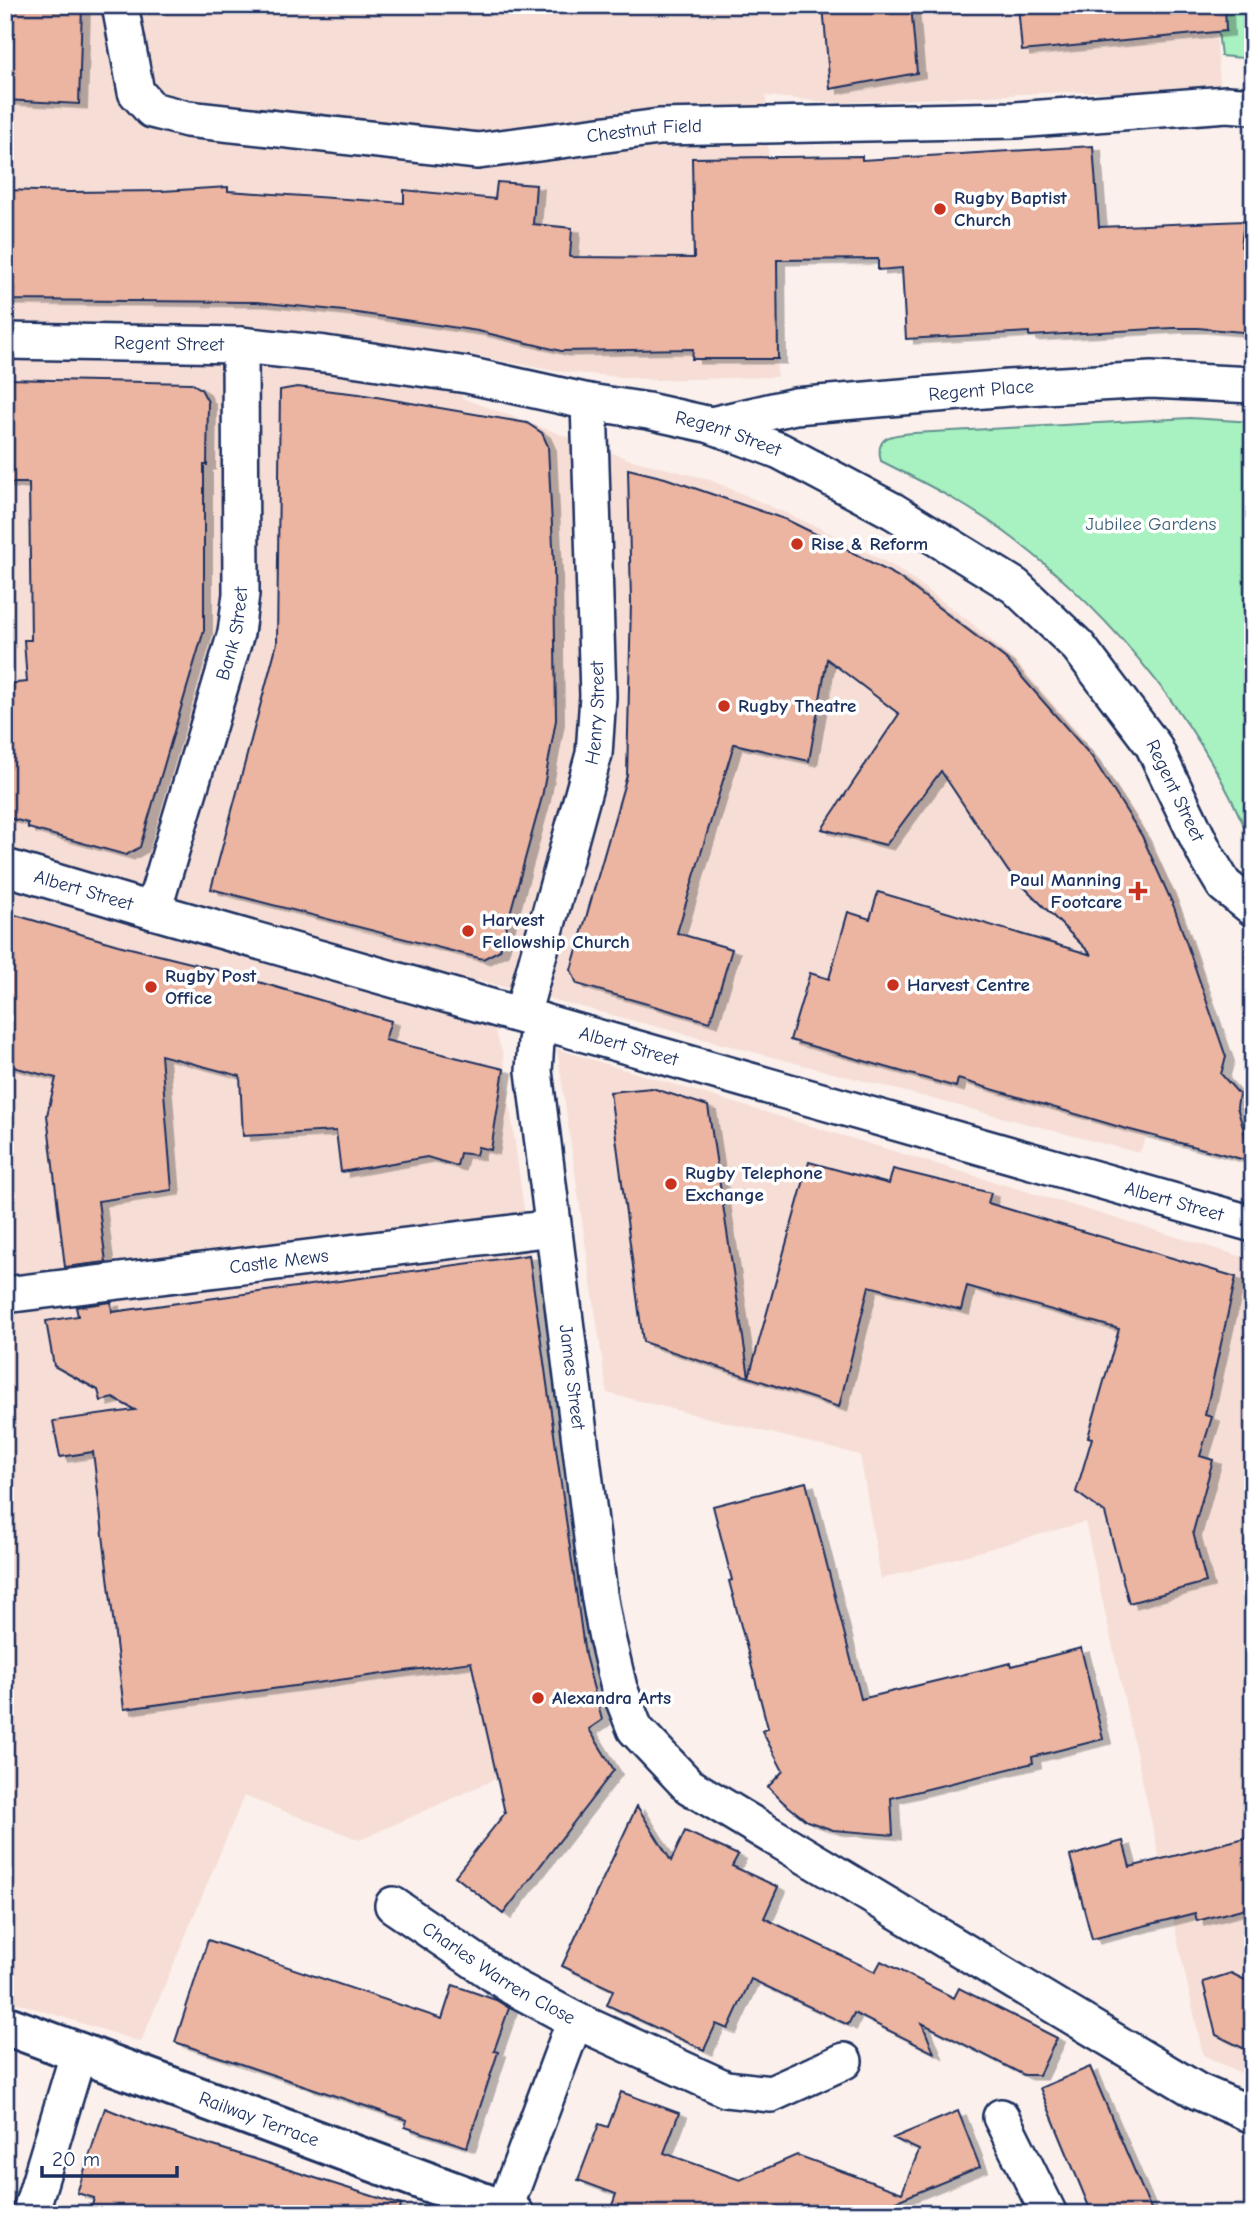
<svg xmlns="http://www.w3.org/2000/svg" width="1258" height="2219" font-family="'Comic Neue',sans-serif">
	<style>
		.built { fill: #f6ded6 }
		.green { fill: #a8f1c0; stroke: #62908f; stroke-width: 2 }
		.building { fill: #ecb5a1; stroke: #1b2f5e; stroke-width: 2; filter: url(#shadow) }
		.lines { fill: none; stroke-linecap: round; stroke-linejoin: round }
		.street-casing { stroke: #1b2f5e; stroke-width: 40 }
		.secondary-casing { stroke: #1b2f5e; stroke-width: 44 }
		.street { stroke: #fff; stroke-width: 35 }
		.secondary { stroke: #fff; stroke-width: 38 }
		.poi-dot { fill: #c8321e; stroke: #fff; stroke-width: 2.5 }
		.labels { text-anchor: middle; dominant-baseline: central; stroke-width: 7; stroke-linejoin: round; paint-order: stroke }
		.street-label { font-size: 19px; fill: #1b2f5e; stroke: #fff }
		.poi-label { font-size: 19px; font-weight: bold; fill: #1b2f5e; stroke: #fff; text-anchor: start }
		.park-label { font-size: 19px; fill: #3e6076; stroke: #fff }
	</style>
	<defs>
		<filter id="shadow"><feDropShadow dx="8" dy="4.5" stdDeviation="0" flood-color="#0004"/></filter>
	</defs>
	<rect width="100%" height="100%" fill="#fbf0ec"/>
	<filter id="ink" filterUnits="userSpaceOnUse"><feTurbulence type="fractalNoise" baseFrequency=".0143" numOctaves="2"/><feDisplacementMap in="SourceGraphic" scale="14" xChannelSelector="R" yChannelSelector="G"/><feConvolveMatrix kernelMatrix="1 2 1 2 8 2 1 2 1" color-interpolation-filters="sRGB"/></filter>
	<g filter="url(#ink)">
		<path class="built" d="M5,5H1213L1221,92H1066L839,103L766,96L777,377L654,380L554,371L466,354L462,398L628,459L708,479L822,529L899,569L969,621L1018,664L1083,738L1137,816L1177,896L1212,1002L1139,1153L478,980L503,1054L583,1647L602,1720L544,1757L360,1840L244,1796L141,2042L5,1999Z
			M557,1049L1253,1260V2079L1203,2055L1085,1522L881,1579L860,1455L607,1393Z"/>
		<path class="green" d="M1215,5H1253V59L1221,56Z
			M1190,418L1253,422V847C1205,727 1116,618 1014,539C974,508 927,484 881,461C874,435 893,435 914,433Z"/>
		<path class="building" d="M5,5H82L79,104L5,100Z
			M823,5H911L917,73L830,89Z
			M1018,5H1225L1226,31L1022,51Z
			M1093,146L1099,227L1244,221L1241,247L1253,249V333L1198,328H1173L1029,336V332L906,339L902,268L878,270V259L777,260L778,359H692L693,349L561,351L478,331L344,311L257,302L5,300V190L70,192L162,191L228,187V191L404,203V190L495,199L497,182L536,185L533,224L572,228L570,257L694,258L692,158L862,156V160Z
			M5,379L191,383L201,389L208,402L207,465H204V630L140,847L126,855L28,828V823L5,817V684L27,682L24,640H31L29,483H5Z
			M297,387L359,394L527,423L542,433L548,446L554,566L556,720L542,797L500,950L483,959L211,889L277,643L280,390Z
			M628,469L665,478L787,520L840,546L897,576L1006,659L1092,757L1142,836L1174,907L1226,1057L1221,1074L1239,1094L1237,1107L1253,1162L1123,1128L958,1079L956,1087L790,1040L810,973L829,979L848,912L870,919L878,892L1092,955L1008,871L941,771L886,845L822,829L899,714L827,659L809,761L734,744L677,933L732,949L710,1022L577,984L571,970L627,775L631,602Z
			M5,912L118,945L211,968L391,1021L385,1040L504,1069L491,1150L478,1147L476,1155L460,1153L457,1166L427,1157L341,1172L336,1131L243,1136L240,1076L161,1055L172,1190L98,1201L106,1262L65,1267L47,1115L56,1078L5,1065V1034L12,1007L5,1004Z
			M652,1088L708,1106L749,1377L809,1162L889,1184L893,1169L991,1193L988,1203L1236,1277L1205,1415L1212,1417L1200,1456L1213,1460L1193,1532L1206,1582L1129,1603L1105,1513L1076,1492L1092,1438L1088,1437L1119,1329L967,1286L961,1310L869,1286L839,1407L643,1342L610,1092Z
			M529,1255L585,1655L602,1720L589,1729L614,1770L503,1914L455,1876L505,1813L471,1662L124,1709L93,1452L60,1457L53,1421L135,1410L113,1398L101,1401L98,1390L54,1366L46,1321L78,1316L76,1307L111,1302L112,1312Z
			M806,1482L861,1699L1011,1663L1012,1666L1081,1648L1103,1739L1032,1757L1033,1763L891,1798L893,1835L833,1830L807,1821L783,1802L768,1787L783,1771L762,1731L768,1728L729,1581L732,1580L713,1506Z
			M637,1806L671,1861L685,1831L738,1855L732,1866L778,1887L764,1918L875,1972L881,1961L954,1998L959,1988L1057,2038L1039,2075H1024L922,2023L934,2053L854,2013L848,2025L751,1979L728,2029L716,2024L704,2050L607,2005L613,1990L562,1966Z
			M1253,1836V1906L1197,1921L1195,1913L1092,1939L1070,1856L1123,1841L1130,1867Z
			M208,1940L442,2019L453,1985L496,2000L509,2008L494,2051L498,2052L467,2147L405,2127L407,2120L175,2042Z
			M1231,1973L1253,1984V2053L1216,2035L1203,1982Z
			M1090,2067L1153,2214H1092L1040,2088Z
			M621,2092L679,2113L664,2153L740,2180L797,2155L902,2193L919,2150L893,2138L958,2111L980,2167L865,2214H609L616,2194L578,2180L599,2124L608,2127Z
			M105,2108L147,2125L401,2205L399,2214H90L94,2198L77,2193Z"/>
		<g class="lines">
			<g class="street-casing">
				<g id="street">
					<path id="s1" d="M120,5L136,92L152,110L187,119L478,151L659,127L1016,120L1227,104L1253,106"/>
					<path id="s2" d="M5,341L240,345L325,354L467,375L589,402L648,411L711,425L780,451L893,511L1015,586L1078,646L1153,745L1206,855L1224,885L1253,908"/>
					<path id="s3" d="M711,425L795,406L1008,388L1151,380L1253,385"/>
					<path id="s4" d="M5,867L153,911L1253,1224"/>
					<path id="s5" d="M153,911L236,633L241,594L240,345"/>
					<path id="s6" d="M522,1015L594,754L598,696L589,402"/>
					<path id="s7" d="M541,1021L536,1041L534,1071L599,1594L606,1633L619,1688L635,1729L689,1786L1197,2091L1253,2115"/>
					<path id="s8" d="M5,1295L553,1228"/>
					<path id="s9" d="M393,1905L513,1987L575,2020L504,2210"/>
					<path d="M575,2020L726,2089L771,2094L844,2061"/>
					<path d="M1001,2117L1049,2214"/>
					<path d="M30,2214L79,2051"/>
				</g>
			</g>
			<g class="secondary-casing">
				<g id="secondary">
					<path id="s10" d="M5,2025L514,2214"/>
				</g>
			</g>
			<use href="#street" class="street"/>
			<use href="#secondary" class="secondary"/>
		</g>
	</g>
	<g class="poi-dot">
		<circle cx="940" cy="209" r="7"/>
		<circle cx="797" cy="544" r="7"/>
		<circle cx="724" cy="706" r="7"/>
		<path d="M1134.5 880.5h7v7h7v7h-7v7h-7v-7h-7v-7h7z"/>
		<circle cx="468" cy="931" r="7"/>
		<circle cx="893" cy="985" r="7"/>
		<circle cx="151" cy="987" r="7"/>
		<circle cx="671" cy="1184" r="7"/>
		<circle cx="538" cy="1698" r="7"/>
	</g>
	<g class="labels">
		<g class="street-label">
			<text stroke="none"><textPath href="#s1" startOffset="609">Chestnut Field</textPath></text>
			<text stroke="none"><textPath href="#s2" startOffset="164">Regent Street</textPath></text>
			<text stroke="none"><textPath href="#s3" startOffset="273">Regent Place</textPath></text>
			<text stroke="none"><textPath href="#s2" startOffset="732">Regent Street</textPath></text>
			<text stroke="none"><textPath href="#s5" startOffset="289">Bank Street</textPath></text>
			<text stroke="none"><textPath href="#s6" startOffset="312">Henry Street</textPath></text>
			<text stroke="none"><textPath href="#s2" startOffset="1320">Regent Street</textPath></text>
			<text stroke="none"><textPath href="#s4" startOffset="82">Albert Street</textPath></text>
			<text stroke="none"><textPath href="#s4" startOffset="649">Albert Street</textPath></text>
			<text stroke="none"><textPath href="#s4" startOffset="1216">Albert Street</textPath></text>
			<text stroke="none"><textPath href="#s8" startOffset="276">Castle Mews</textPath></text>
			<text stroke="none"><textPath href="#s7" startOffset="359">James Street</textPath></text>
			<text stroke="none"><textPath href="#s9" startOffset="126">Charles Warren Close</textPath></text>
			<text stroke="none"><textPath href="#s10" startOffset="271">Railway Terrace</textPath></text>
		</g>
		<g class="poi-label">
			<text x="954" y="198">Rugby Baptist<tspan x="954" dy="22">Church</tspan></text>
			<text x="811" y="544">Rise &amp; Reform</text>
			<text x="738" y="706">Rugby Theatre</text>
			<text x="1122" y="880" text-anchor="end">Paul Manning<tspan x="1122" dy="22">Footcare</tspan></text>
			<text x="482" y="920">Harvest<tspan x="482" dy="22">Fellowship Church</tspan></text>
			<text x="165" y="976">Rugby Post<tspan x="165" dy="22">Office</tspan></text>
			<text x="907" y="985">Harvest Centre</text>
			<text x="685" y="1173">Rugby Telephone<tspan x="685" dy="22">Exchange</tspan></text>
			<text x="552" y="1698">Alexandra Arts</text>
		</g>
		<g class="park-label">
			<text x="1151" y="524">Jubilee Gardens</text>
		</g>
	</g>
	<rect width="1258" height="2219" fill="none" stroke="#fff" stroke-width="28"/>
	<rect x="14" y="14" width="1230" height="2191" fill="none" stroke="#1b2f5e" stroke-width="2.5" filter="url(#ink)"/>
	<path d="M42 2166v10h135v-10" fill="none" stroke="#1b2f5e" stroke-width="3.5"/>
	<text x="52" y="2166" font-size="21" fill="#1b2f5e" stroke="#ffffff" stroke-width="5" paint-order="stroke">20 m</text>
</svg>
